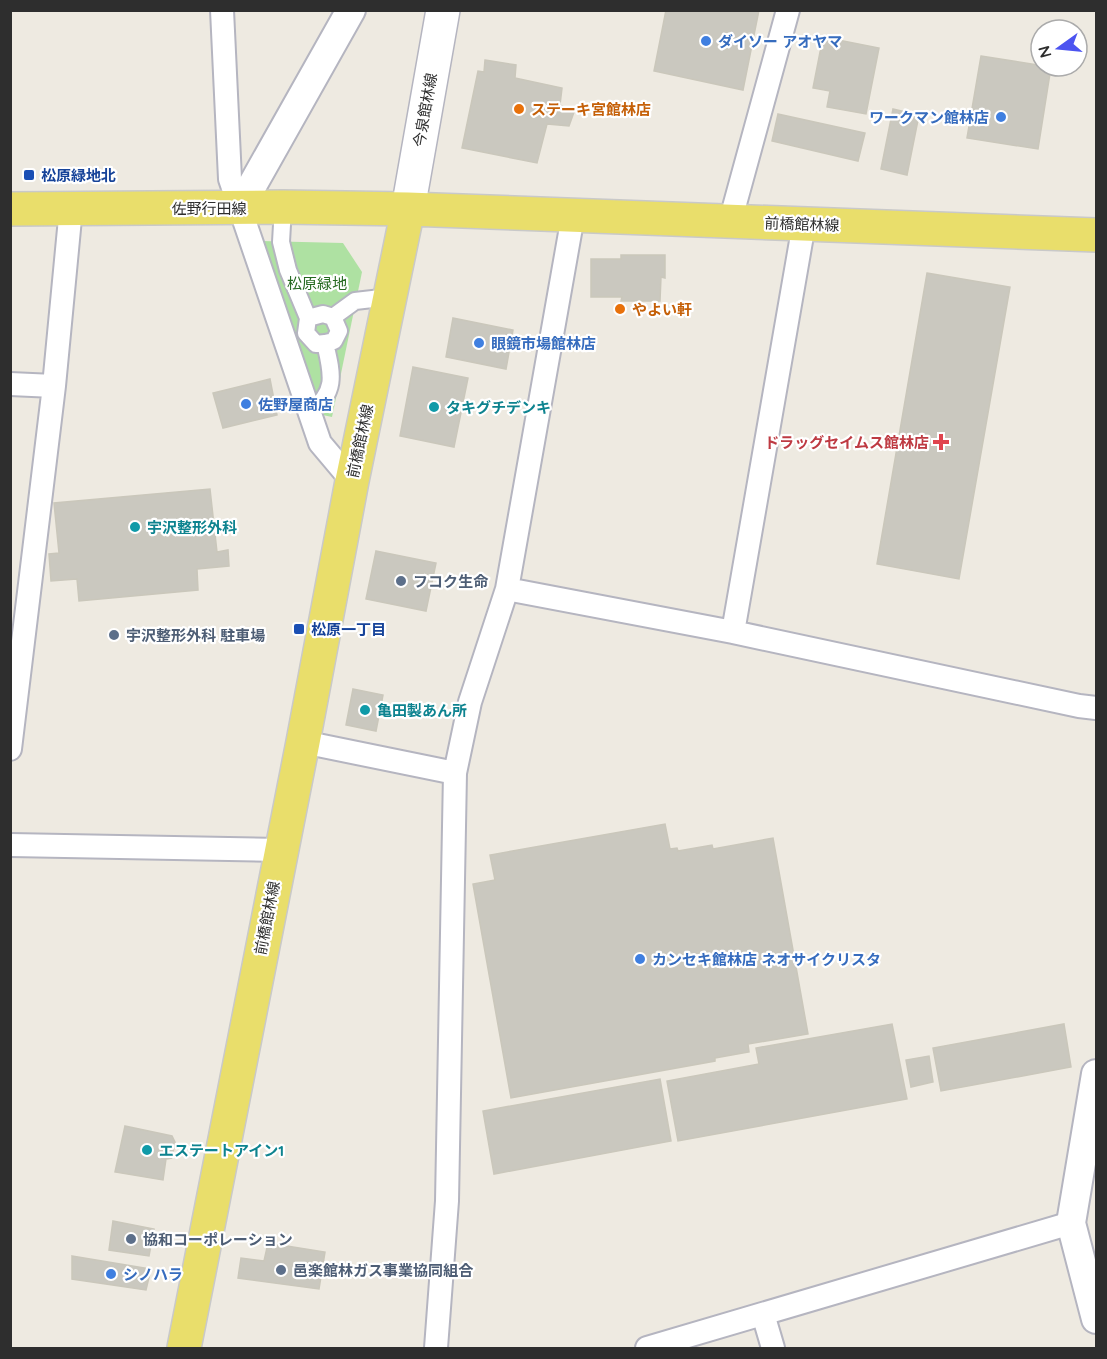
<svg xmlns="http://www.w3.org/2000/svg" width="1107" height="1359" font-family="Quicksand,'Noto Sans JP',sans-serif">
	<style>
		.green { fill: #aee1a2 }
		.building { fill: #cac8bf; stroke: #cac7bb; stroke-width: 1.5 }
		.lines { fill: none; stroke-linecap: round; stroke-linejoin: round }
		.pedestrian-casing { stroke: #b5b5c0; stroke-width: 20 }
		.minor-casing { stroke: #b5b5c0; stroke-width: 26 }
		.tertiary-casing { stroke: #b5b5c0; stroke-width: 32 }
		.secondary-casing { stroke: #b5b5c0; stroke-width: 36 }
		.primary-casing { stroke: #c9c9c9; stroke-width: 36 }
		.pedestrian { stroke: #fff; stroke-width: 16 }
		.minor { stroke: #fff; stroke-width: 22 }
		.tertiary { stroke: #fff; stroke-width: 28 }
		.secondary { stroke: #fff; stroke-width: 33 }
		.primary { stroke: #e9de6b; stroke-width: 33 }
		.shop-dot { fill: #3f7fe0; stroke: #fff; stroke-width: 2 }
		.food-dot { fill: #e8710a; stroke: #fff; stroke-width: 2 }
		.transit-dot { fill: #1a4fb4; stroke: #fff; stroke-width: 2 }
		.culture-dot { fill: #0f9aa8; stroke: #fff; stroke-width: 2 }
		.health-dot { fill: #e0444e; stroke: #fff; stroke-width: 2 }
		.service-dot { fill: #5c6f8a; stroke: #fff; stroke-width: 2 }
		.labels { text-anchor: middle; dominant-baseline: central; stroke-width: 4.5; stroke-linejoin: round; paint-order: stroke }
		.shop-label { font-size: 15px; font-weight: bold; fill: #366cbe; stroke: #fff; text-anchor: start }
		.food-label { font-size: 15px; font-weight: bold; fill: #c56008; stroke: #fff; text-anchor: start }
		.street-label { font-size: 15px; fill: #2e2e2e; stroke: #fff }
		.transit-label { font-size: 15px; font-weight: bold; fill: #164399; stroke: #fff; text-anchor: start }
		.park-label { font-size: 15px; fill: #256920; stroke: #fff }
		.culture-label { font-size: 15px; font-weight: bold; fill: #0d838f; stroke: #fff; text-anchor: start }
		.health-label { font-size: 15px; font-weight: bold; fill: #be3a42; stroke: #fff; text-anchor: end }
		.service-label { font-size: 15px; font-weight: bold; fill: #4e5e75; stroke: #fff; text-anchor: start }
	</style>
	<rect width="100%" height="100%" fill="#eeeae1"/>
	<path class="green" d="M261,241L343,243L362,272L332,417L318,414Z"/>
	<path class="building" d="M666,10H759L743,90L654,71Z
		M823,37L879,48L866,114L827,107L830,91L813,88Z
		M981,56L1051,67L1038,149L967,138Z
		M485,60L516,65L515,78L562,88L560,105L574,112L569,126L547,124L537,163L462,148L478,71L484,72Z
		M893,109L919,115L907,175L881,169Z
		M778,114L865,133L858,161L772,141Z
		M621,255H665V278L661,277L660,301H621L622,297H591V259H621Z
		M927,273L1010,287L959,579L877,564Z
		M453,318L513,330L506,369L446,357Z
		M413,367L468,378L454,447L400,436Z
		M270,379L277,415L223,428L213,393Z
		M210,489L217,552L228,550L229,566L197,569L198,590L79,601L77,579L51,581L49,554L59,553L54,503Z
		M376,551L436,563L426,611L366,599Z
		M353,689L383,695L376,731L346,725Z
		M665,824L670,849L677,848L678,851L712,845L713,849L773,838L808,1034L748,1044L749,1052L715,1058V1061L511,1098L473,884L495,880L490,855Z
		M892,1024L907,1099L678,1141L667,1081L759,1064L756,1048Z
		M1064,1024L1071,1067L941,1091L933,1048Z
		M929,1056L933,1082L911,1087L906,1060Z
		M660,1079L671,1141L494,1174L483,1111Z
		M125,1126L172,1136L175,1142L172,1158L166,1159L163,1180L115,1172Z
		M113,1221L154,1229L149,1256L109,1250Z
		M268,1243L325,1252L319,1289L238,1278L241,1258L264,1261Z
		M72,1256L151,1269L146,1290L72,1279Z"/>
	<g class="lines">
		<g class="pedestrian-casing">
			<path id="pedestrian" d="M283,207L281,242L288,270L308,318
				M333,317L355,301L390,297
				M309,412C338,393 332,373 325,343L316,344L306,333L308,318L323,314L333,317L339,331L334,341L325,343"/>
		</g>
		<g class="minor-casing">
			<path id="minor" d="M222,10L230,179L320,443L352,481
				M730,222L788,10
				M10,384L54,386
				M507,589L733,632L1079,706L1096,708
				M733,632L804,224
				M303,742L455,773
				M10,749L54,386L71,208
				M10,845L280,850
				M763,1314L773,1348
				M436,1348L447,1201L455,773L470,702L507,589L573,216
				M647,1348L1071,1223"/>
		</g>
		<g class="tertiary-casing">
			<path id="tertiary" d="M240,207L351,10
				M1096,1074L1071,1223L1096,1319"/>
		</g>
		<g class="secondary-casing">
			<path id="secondary" d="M408,209L443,10"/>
		</g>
		<g class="primary-casing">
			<path id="primary" d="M10,209L283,207L408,209L1096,235
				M184,1348L303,742L352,481L408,209"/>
		</g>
		<use href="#pedestrian" class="pedestrian"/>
		<use href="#minor" class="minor"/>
		<use href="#tertiary" class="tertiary"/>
		<use href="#secondary" class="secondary"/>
		<use href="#primary" class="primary"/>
	</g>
	<g class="shop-dot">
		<circle cx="706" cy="41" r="6"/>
		<circle cx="1001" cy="117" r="6"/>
		<circle cx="479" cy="343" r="6"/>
		<circle cx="246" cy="404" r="6"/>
		<circle cx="640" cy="959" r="6"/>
		<circle cx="111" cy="1274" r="6"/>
	</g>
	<g class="food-dot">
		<circle cx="519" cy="109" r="6"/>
		<circle cx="620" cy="309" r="6"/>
	</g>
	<g class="transit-dot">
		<rect x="23" y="169" width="12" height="12" rx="3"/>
		<rect x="293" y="623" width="12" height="12" rx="3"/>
	</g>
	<g class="culture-dot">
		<circle cx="434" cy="407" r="6"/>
		<circle cx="135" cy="527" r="6"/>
		<circle cx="365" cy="710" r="6"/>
		<circle cx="147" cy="1150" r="6"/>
	</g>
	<path class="health-dot" d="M938 433h6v6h6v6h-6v6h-6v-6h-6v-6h6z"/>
	<g class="service-dot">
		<circle cx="401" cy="581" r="6"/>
		<circle cx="114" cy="635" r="6"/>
		<circle cx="131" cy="1239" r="6"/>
		<circle cx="281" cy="1270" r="6"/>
	</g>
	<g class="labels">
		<g class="shop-label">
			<text x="718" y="41">ダイソー アオヤマ</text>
			<text x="989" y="117" text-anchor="end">ワークマン館林店</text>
			<text x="491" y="343">眼鏡市場館林店</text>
			<text x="258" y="404">佐野屋商店</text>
			<text x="652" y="959">カンセキ館林店 ネオサイクリスタ</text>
			<text x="123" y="1274">シノハラ</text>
		</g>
		<g class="food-label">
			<text x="531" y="109">ステーキ宮館林店</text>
			<text x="632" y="309">やよい軒</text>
		</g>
		<g class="street-label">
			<text transform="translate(425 110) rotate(-80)">今泉館林線</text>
			<text x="209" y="208">佐野行田線</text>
			<text transform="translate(802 224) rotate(2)">前橋館林線</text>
			<text transform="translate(360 441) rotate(-78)">前橋館林線</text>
			<text transform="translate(267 918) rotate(-79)">前橋館林線</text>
		</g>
		<g class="transit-label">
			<text x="41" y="175">松原緑地北</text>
			<text x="311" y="629">松原一丁目</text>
		</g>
		<g class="park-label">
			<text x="317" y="283">松原緑地</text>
		</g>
		<g class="culture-label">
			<text x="446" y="407">タキグチデンキ</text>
			<text x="147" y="527">宇沢整形外科</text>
			<text x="377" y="710">亀田製あん所</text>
			<text x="159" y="1150">エステートアイン1</text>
		</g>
		<g class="health-label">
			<text x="929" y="442">ドラッグセイムス館林店</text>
		</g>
		<g class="service-label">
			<text x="413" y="581">フコク生命</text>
			<text x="126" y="635">宇沢整形外科 駐車場</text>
			<text x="143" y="1239">協和コーポレーション</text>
			<text x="293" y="1270">邑楽館林ガス事業協同組合</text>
		</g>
	</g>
	<rect width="1107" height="1359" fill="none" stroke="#2e2e2e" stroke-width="24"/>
	<g transform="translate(1059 48) rotate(255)"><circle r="28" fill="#ffffff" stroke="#ababab" stroke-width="1.5"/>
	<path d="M0-4.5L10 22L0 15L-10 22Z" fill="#4c54f0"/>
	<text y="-9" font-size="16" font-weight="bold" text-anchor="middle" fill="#2e2e2e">N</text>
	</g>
</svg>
